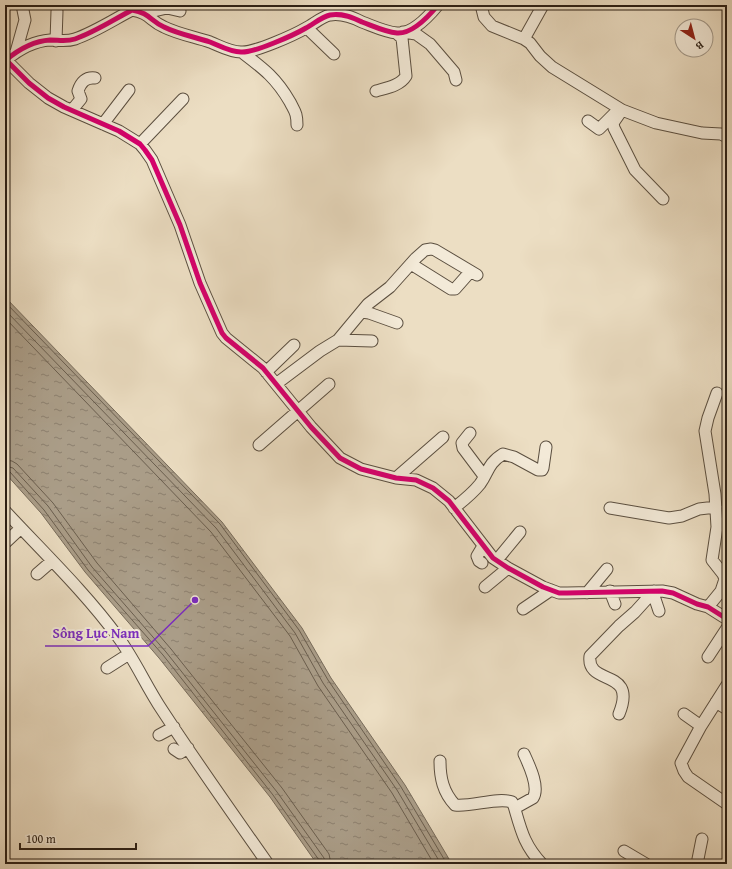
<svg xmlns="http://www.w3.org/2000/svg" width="732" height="869" font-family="'Gentium Book Plus',serif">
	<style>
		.water { fill: url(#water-ripples); stroke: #776b5a }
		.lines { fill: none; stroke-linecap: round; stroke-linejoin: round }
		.shore { stroke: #6a5e4e; stroke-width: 1 }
		.minor-casing { stroke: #5b4f40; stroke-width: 13 }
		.minor { stroke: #f3ead8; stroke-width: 11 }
		.cycleway-casing { stroke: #f3ead8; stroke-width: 8 }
		.cycleway { stroke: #d6006c; stroke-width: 5 }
		.leader { fill: none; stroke: #7b2cbf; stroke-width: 1.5 }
		.callout-dot { fill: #7b2cbf; stroke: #f3ead8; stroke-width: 1.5 }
		.callout-label { font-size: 14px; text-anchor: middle; font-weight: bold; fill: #7b2cbf; stroke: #f3ead8; stroke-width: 4; stroke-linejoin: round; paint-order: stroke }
	</style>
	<defs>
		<pattern id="water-ripples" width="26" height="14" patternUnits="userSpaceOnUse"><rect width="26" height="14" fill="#aa9d88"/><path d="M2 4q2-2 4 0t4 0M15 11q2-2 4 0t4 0" fill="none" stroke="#8b7f6e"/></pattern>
	</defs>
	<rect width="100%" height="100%" fill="#ecdec3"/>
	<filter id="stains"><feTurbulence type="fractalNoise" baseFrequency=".005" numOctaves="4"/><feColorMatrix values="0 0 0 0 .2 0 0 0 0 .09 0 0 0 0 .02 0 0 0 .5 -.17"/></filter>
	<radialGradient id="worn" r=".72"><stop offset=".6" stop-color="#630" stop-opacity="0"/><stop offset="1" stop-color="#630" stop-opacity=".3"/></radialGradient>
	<path class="water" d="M5,297L222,522L302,628L331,678L405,785L452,864H317L270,797L159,658L85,572L41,513L5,473Z"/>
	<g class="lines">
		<path class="shore" d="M5,302L220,524L299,630L328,680L401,787L447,864
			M5,310L216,528L295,633L323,683L397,790L441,864
			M5,318L211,532L290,636L318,686L392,793L434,864
			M5,460L12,461L17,464L53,503L97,563L171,649L282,788L329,854L331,864
			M5,466L13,468L48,506L92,567L166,652L277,792L324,858L325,864
			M5,471L10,472L44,510L88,570L163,655L273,795L319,860L320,864"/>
		<g class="minor-casing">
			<path id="minor" d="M481,5L484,17L492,26L524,39L530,43L540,56L552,67L622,110L656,123L702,133L721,134L727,137
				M154,11L167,8L180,11
				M307,28L334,54
				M403,32L416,34L430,44L454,72L456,80
				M524,39L543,5
				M56,41L57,11
				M16,52L25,20L22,5
				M243,53C264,69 276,78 290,102C295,112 297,113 297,125
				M5,59L29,83L48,98L64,107L119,131L140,144L145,150L152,160L180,225L200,283L222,333L226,338L263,368L311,427L340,458L361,469L396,478L416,480L433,488L449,501L493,558L508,568L543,587L559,593H567L662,591L673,593L697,604L708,607L727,619
				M6,60C18,50 34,41 50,40C59,40 66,42 75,39C95,32 113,20 132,10C150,13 150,21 164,27C178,34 195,37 210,42C220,46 230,52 241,52C254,53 294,35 306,28C314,24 321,17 330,15C342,13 352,17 362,22C373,26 385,32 397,33C412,34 429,16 438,5
				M376,91C386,88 400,86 406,76L402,38L396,33
				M72,110L81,99L78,91C81,82 86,77 95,78
				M622,110L613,123L614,128L635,170L663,199
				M588,121L599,129L616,112
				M103,124L129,90
				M140,144L183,99
				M411,264L451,289H455L470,272
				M362,312L369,313L397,323
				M338,340L372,341
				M266,372L294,345
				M276,384L320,351L338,340L368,304L390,287L416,258L425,250L431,249L435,250L477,275
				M470,433L462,443L463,448L484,476
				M259,445L329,384
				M396,478L443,437
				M454,508C463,501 472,494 480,484C489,472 487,464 503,454L514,457L538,470H542L543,468L546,447
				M610,508L669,518L682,516L699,509L716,507
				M5,511C43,552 85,592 118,637C135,660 146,686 162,710C196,762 232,813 268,864
				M5,543L21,528
				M497,560L520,532
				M482,563L479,561L477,556L483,546
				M37,574L52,561
				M485,587L508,568
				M610,591L615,604
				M587,593L607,569
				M653,593L659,611
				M708,607L721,591L725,579L723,574L712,560L717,527L715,494L705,431L708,418L717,393
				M523,609L551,590
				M708,657L727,628
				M107,668L129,654
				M727,685L701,726L681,763L684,771L688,777L727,804
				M716,702L727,709
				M619,714C638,667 586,687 590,656L619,626L635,612L654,591
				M684,714L701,726
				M159,735L174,727
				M174,749L180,753L188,748
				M440,761C440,778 443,792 455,805C472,807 497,797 512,802L514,806C521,830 524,845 542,864
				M515,808L533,798C540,787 529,765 524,754
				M624,851L646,864
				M697,864L702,839"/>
		</g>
		<use href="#minor" class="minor"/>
		<g class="cycleway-casing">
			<path id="cycleway" d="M5,59L29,83L48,98L64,107L119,131L140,144L145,150L152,160L180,225L200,283L222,333L226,338L263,368L311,427L340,458L361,469L396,478L416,480L433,488L449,501L493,558L508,568L543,587L559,593H567L662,591L673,593L697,604L708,607L727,619
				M6,60C18,50 34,41 50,40C59,40 66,42 75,39C95,32 113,20 132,10C150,13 150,21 164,27C178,34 195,37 210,42C220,46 230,52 241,52C254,53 294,35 306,28C314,24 321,17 330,15C342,13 352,17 362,22C373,26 385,32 397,33C412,34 429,16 438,5"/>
		</g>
		<use href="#cycleway" class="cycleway"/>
	</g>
	<path class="leader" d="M195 600L148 646H45"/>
	<circle class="callout-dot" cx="195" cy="600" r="4"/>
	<g class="callout-label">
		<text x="96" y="638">Sông Lục Nam</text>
	</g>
	<rect width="732" height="869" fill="none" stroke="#ecdec3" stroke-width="20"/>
	<rect x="6" y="6" width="720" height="857" fill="none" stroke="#2b1f15" stroke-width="2"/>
	<rect x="10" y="10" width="712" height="849" fill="none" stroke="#2b1f15"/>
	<g transform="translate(694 38) rotate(144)"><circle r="19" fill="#f3ead8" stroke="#a3998a"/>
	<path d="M0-3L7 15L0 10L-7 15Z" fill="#8f2418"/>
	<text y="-6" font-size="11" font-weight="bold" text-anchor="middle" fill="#2b1f15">B</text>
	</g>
	<path d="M20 843v6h116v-6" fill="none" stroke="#2b1f15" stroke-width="2"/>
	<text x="26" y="843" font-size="12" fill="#2b1f15" stroke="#f3ead8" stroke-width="3" paint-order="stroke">100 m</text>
	<rect width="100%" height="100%" filter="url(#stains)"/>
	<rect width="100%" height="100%" fill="url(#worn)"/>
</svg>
